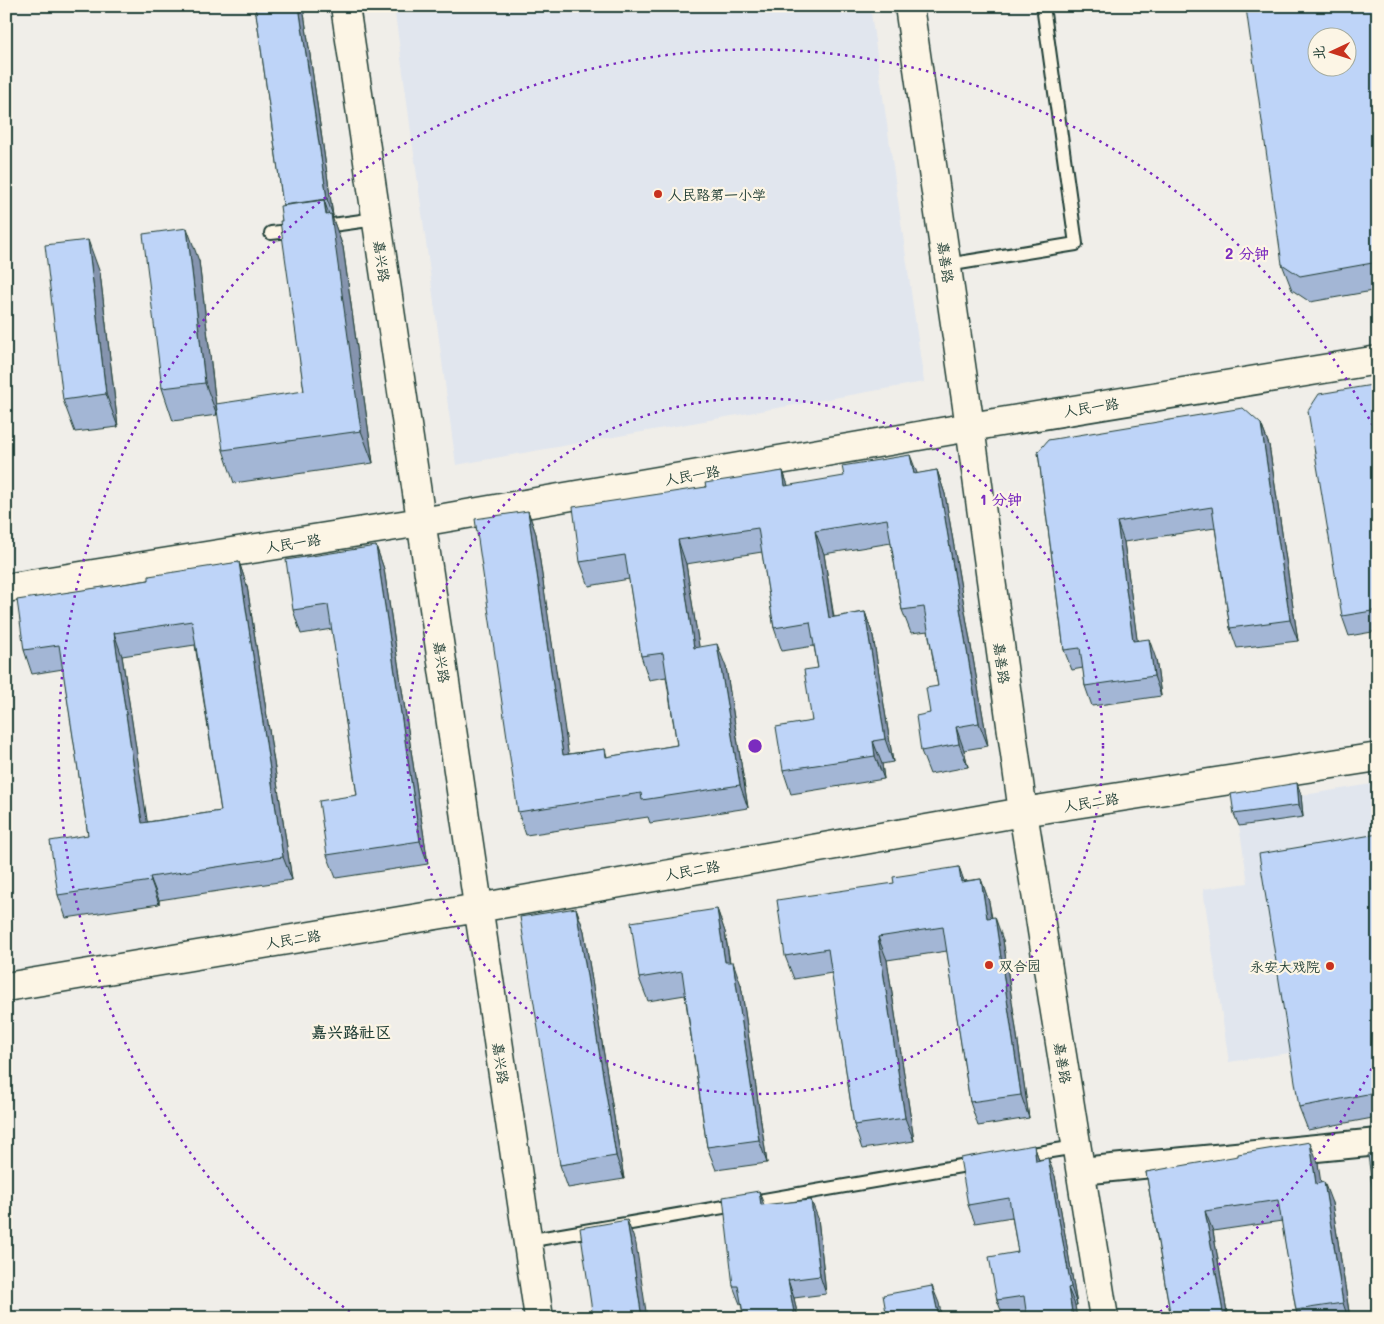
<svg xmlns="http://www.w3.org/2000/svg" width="1384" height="1324" font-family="Mali,'LXGW WenKai TC',sans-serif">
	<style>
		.built { fill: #e1e6ee }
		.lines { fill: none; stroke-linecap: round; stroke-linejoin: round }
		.lane-casing { stroke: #1f3d34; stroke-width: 16 }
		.street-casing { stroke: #1f3d34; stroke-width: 30 }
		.secondary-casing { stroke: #1f3d34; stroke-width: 31 }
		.lane { stroke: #fcf5e5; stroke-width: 12 }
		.street { stroke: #fcf5e5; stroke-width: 26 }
		.secondary { stroke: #fcf5e5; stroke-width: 28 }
		.wall { fill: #a3b6d5; stroke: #1f3d34; fill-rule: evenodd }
		.shaded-wall { fill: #8594ae; stroke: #1f3d34 }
		.building { fill: #bed4f8; stroke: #1f3d34; fill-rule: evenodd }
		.ring { fill: none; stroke: #7b2cbf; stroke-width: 2.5; stroke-dasharray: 2.5 5 }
		.poi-dot { fill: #c8321e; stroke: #fcf5e5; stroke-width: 2 }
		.labels { text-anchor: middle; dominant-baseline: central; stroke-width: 4.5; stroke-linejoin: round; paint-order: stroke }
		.poi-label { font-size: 14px; fill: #1f3d34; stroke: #fcf5e5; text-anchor: start }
		.street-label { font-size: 14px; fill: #1f3d34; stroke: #fcf5e5 }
		.quarter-label { font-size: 16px; font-weight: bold; fill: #1f3d34; stroke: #fcf5e5 }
		.centre { fill: #7b2cbf; stroke: #fcf5e5; stroke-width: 2.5 }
		.ring-label { font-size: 15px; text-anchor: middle; font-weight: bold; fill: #7b2cbf; stroke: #fcf5e5; stroke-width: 4.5; stroke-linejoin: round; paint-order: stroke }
	</style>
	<rect width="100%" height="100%" fill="#f0eee9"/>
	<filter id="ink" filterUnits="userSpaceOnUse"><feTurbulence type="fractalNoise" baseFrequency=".02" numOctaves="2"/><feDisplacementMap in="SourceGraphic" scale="10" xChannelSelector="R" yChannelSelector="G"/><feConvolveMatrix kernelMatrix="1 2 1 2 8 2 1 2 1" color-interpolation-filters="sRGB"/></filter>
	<g filter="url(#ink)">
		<path class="built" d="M394,6H870L924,382L456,465Z
			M1378,783V1117L1308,1130L1296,1052L1229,1062L1203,889L1248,883L1236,806Z"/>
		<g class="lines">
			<g class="lane-casing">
				<path id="lane" d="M318,227L376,219
					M271,233L298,230
					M947,265L1076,244L1043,6
					M1020,1156L1076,1147
					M527,1241L978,1163"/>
			</g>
			<g class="street-casing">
				<path id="street" d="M1081,1171L1378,1142"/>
			</g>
			<g class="secondary-casing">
				<path id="secondary" d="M345,6L539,1318
					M909,6L970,427L1023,812L1104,1318
					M6,588L421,522L970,427L1378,360
					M6,987L478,908L1023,812L1378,757"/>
			</g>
			<use href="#lane" class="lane"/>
			<use href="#street" class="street"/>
			<use href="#secondary" class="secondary"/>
		</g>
		<path class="wall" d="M255,6H303L333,216L332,217L343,247L373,463L234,483L223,450L304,391L282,221L283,205Z
			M1378,6V290L1310,302L1292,290L1282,264Z
			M199,261L217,415L173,421L162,388Z
			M100,273L118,427L75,432L63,400Z
			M1378,384V631L1349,636L1342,616Z
			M1261,424L1269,445L1298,641L1237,648L1230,628L1215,528L1124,542L1137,640L1156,659L1161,696L1092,706L1085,686L1083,668L1072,670L1064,650L1038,452Z
			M937,470L945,494L988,746L964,750L968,767L930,774L921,751L930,713L938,686L928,631L911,633L902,610L891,543L824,554L834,617L865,612L873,636L893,762L882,764L884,779L791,794L783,770L812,721L818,668L814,646L782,651L774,628L762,552L686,564L699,647L726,667L748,808L650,823L648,817L526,835L518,812L528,511L536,534L568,754L605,749L607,757L677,745L666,677L649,680L641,656L629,579L589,586L580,562L706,487L783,471L788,486L917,474Z
			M376,546L384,569L428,864L336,878L327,855L357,795L332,629L301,634L293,610Z
			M239,562L247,586L292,880L159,900V904L66,918L58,895L88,835L63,669L32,674L24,650L149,580ZM195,645L221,811L147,822L122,656Z
			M1297,783L1301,795L1303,817L1239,826L1234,814Z
			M1378,834V1117L1308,1130L1299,1107Z
			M959,867L964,881L981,879L989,902L992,918L1003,940L1029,1118L978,1126L970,1102L947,951L887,960L914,1141L862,1149L854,1125L832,973L794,979L785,956L894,883Z
			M576,908L584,931L624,1179L568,1188L560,1165Z
			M717,909L725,932L730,962L741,985L767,1163L716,1170L707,1147L685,995L648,1001L639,978Z
			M1034,1145L1039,1160L1055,1176L1077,1305L1004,1318L997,1300L1018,1252L1012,1217L975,1223L968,1205Z
			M1318,1163L1320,1183L1332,1203L1350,1318H1298L1296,1310L1282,1221L1213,1231L1228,1318H1171L1146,1172Z
			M764,1205L818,1218L826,1294L794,1298L798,1318H744L741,1304H740L733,1286Z"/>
		<path class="shaded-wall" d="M299,6H303L333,216L327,199Z
			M324,200L332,223L331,214L343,247L373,463L361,431Z
			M187,228L199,261L217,415L205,383Z
			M88,240L100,273L118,427L106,394Z
			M1261,424L1269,445L1298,641L1290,620Z
			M910,455L919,478L914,474Z
			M937,470L945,494L988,746L979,723Z
			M783,471L791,494L785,486Z
			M528,511L536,534L572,778L563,755Z
			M1117,522L1124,542L1140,661L1133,641Z
			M815,531L824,554L837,641L829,618Z
			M678,540L686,564L703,671L694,648Z
			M376,546L384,569L428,864L420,841Z
			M239,562L247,586L292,880L283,857Z
			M865,612L873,636L893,762L885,739Z
			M114,633L122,656L151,846L142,823Z
			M1149,639L1156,659L1161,696L1154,676Z
			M717,644L726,667L748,808L740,785Z
			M956,727L964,750L968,767L959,744Z
			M873,741L882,764L884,779L875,756Z
			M1297,783L1301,795L1303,817L1299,805Z
			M959,867L967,890L961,882Z
			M150,877L159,900V904L151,881Z
			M981,879L989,902L995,941L987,918Z
			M576,908L584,931L624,1179L616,1156Z
			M717,909L725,932L733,986L725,962Z
			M995,917L1003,940L1029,1118L1021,1095Z
			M878,937L887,960L914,1141L905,1118Z
			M733,962L741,985L767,1163L759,1140Z
			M1310,1142L1318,1163L1324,1204L1316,1184Z
			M1034,1145L1040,1163L1036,1161Z
			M1048,1158L1055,1176L1077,1305L1071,1287Z
			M1324,1182L1332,1203L1350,1318H1348L1343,1303Z
			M759,1191L765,1208L761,1205Z
			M811,1200L818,1218L826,1294L820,1276Z
			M1205,1211L1213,1231L1228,1318H1224Z
			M627,1220L636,1244L647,1318H642Z
			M788,1280L794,1298L798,1318H795Z
			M932,1286L939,1303L942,1318H939Z
			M1068,1288L1075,1305L1077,1318H1073Z"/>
		<path class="building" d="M255,6H299L327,199L283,205Z
			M1256,6H1378V262L1300,276L1282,264L1246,8L1256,7ZM1316,38H1346V68H1316Z
			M324,200L326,215L331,214L361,431L223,450L216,404L304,391L280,221H282L280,206Z
			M187,228L205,383L162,388L143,234Z
			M88,240L106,394L63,400L45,245Z
			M1378,384V610L1342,616L1308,411L1319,394Z
			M1243,408L1261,424L1290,620L1230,628L1212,507L1117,522L1133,641L1149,639L1154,676L1085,686L1080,648L1064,650L1038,452L1048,440Z
			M910,455L914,474L937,470L979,723L956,727L959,744L921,751L916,716L930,713L926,688L938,686L924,607L902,610L887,519L815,531L829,618L865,612L885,739L873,741L875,756L783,770L776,727L812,721L804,670L818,668L810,622L774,628L758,528L678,540L694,648L717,644L740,785L642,800L641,793L518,812L475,519L528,511L563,755L605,749L606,757L677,745L663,653L641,656L625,555L580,562L573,507L706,487L705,483L783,471L785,486L844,476L842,466Z
			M376,546L420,841L327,855L319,801L357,795L328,605L293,610L286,560Z
			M239,562L283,857L150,877L151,881L58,895L50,841L88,835L59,645L24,650L17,600L149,580V576ZM192,621L221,811L142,823L114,633Z
			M1297,783L1299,805L1234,814L1231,794Z
			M1378,834V1092L1299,1107L1259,854Z
			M959,867L961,882L981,879L987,918L995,917L1021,1095L970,1102L943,927L878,937L905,1118L854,1125L828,949L785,956L777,900L894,883L893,877Z
			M576,908L616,1156L560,1165L520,917Z
			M717,909L725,962H733L759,1140L707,1147L682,971L639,978L631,922Z
			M1310,1142L1316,1184L1324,1182L1343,1303L1296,1310L1278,1200L1205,1211L1224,1318H1171L1146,1172L1238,1156V1154Z
			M1034,1145L1036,1161L1048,1158L1071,1287L1068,1288L1073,1318H1027L1024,1296L997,1300L989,1257L1018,1252L1009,1198L968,1205L960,1158Z
			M1378,1154V1209H1375L1368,1155Z
			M759,1191L761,1205L811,1200L820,1276L788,1280L795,1318H744L738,1286H733L723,1197Z
			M627,1220L642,1318H593L580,1228Z
			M932,1286L939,1318H887L883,1295Z"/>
	</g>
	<g class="ring">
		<circle cx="755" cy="746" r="348"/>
		<path d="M1375 1062A696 696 0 0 1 1154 1316M356 1316A696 696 0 1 1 1375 430"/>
	</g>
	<g class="poi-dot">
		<circle cx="658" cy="194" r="5"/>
		<circle cx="989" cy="965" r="5"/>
		<circle cx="1330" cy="966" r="5"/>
	</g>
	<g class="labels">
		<g class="poi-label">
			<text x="668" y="194">人民路第一小学</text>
			<text x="999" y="965">双合园</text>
			<text x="1320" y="966" text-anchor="end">永安大戏院</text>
		</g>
		<g class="street-label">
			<text transform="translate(382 261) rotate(82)">嘉兴路</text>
			<text transform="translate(946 262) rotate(82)">嘉善路</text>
			<text transform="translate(1091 407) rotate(-9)">人民一路</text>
			<text transform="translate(692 475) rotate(-10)">人民一路</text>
			<text transform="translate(293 543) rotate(-9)">人民一路</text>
			<text transform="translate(442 662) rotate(82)">嘉兴路</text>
			<text transform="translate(1002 663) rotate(82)">嘉善路</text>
			<text transform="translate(1091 802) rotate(-9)">人民二路</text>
			<text transform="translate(692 870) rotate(-10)">人民二路</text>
			<text transform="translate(293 939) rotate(-9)">人民二路</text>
			<text transform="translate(501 1063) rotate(82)">嘉兴路</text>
			<text transform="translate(1063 1063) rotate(81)">嘉善路</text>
		</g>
		<g class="quarter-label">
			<text x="351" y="1031">嘉兴路社区</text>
		</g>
	</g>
	<circle cx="755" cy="746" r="8" class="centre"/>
	<g class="ring-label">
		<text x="1247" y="259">2 分钟</text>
		<text x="1001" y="505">1 分钟</text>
	</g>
	<rect width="1384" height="1324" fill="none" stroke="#fcf5e5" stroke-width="25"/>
	<rect x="12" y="12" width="1359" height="1299" fill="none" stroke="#1f3d34" stroke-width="2" filter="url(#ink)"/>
	<g transform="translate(1332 52) rotate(266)"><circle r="24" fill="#fcf5e5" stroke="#a4ab9e"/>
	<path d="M0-4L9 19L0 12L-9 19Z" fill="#c8321e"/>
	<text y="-8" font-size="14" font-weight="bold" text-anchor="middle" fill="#1f3d34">北</text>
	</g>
</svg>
